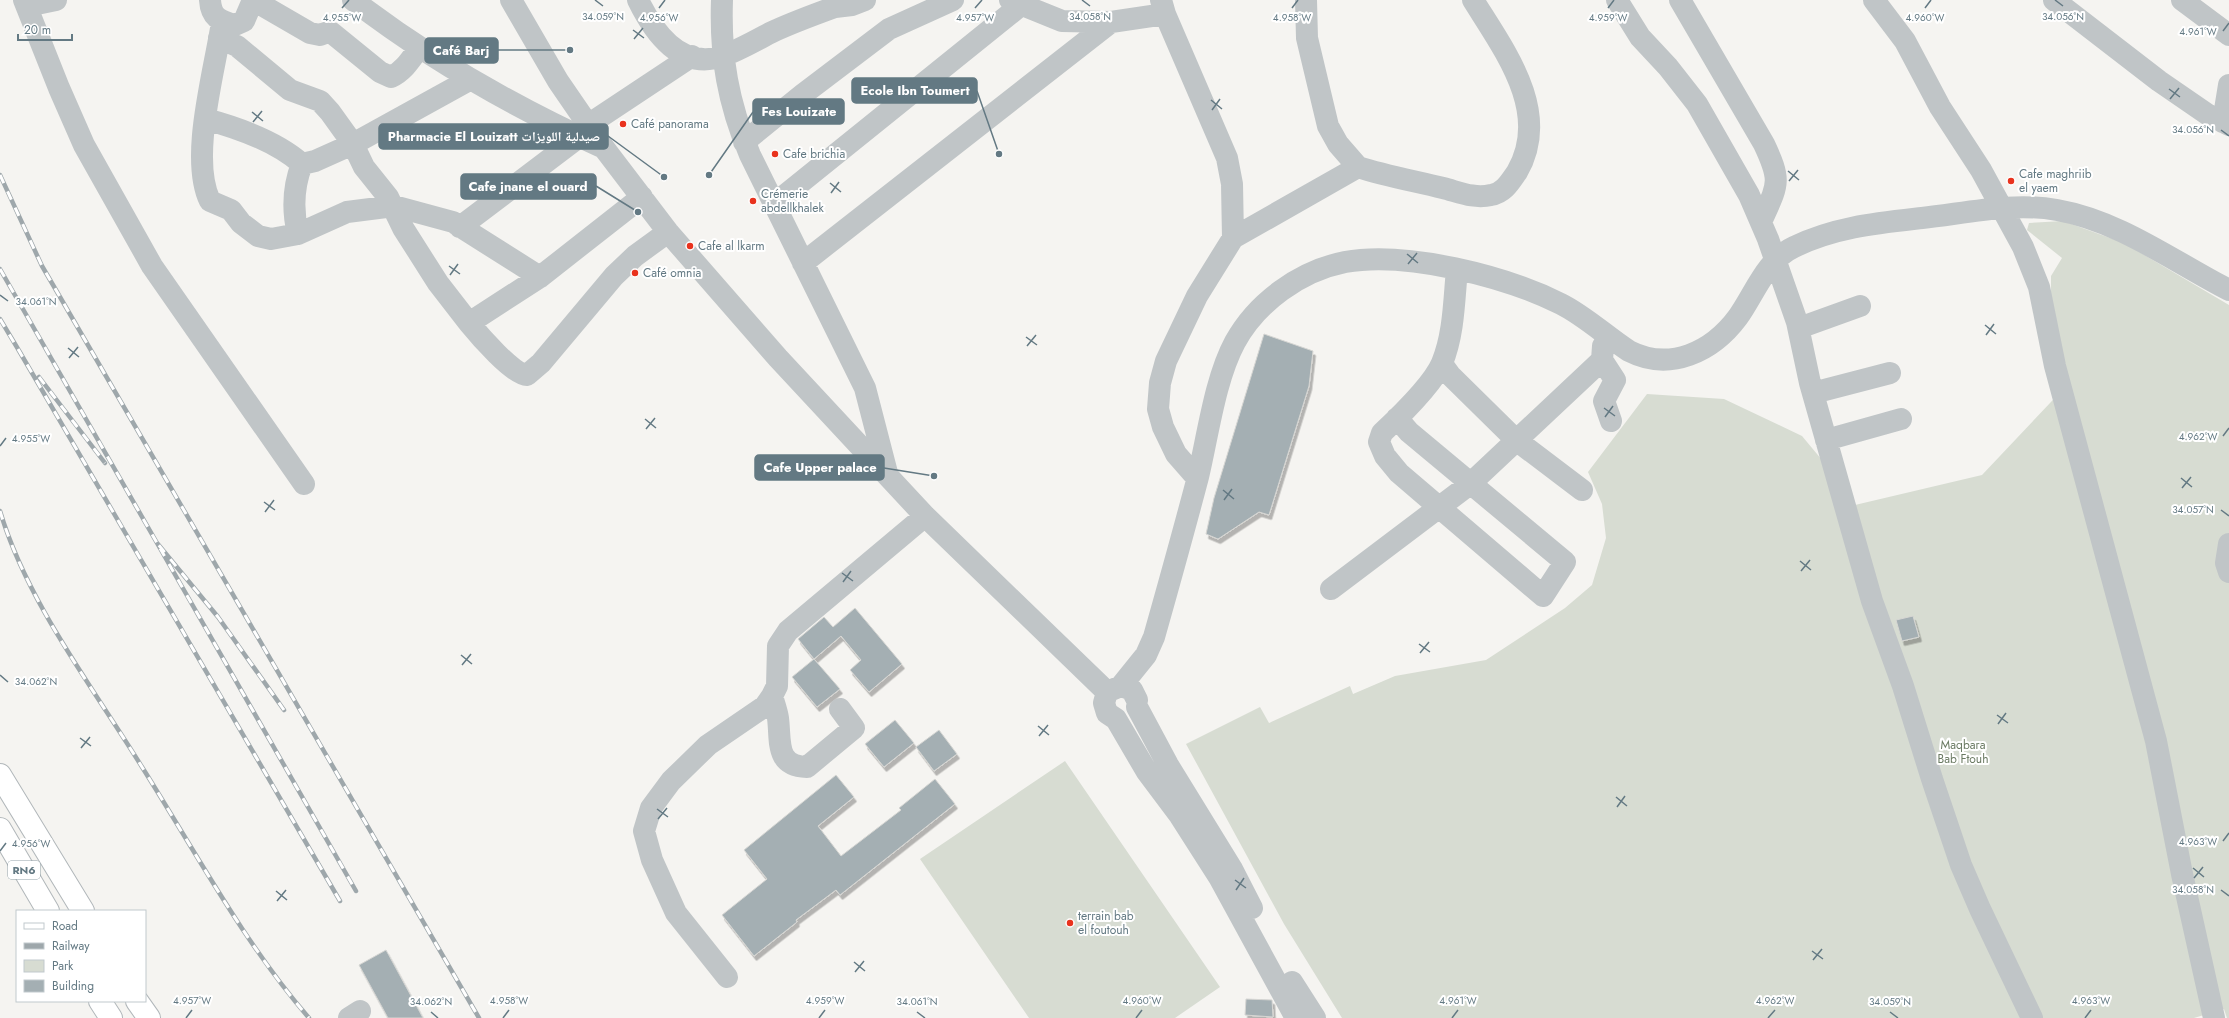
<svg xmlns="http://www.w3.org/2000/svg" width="2229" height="1018" font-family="Jost,'Noto Naskh Arabic',sans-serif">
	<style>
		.green { fill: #d7dcd2 }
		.building { fill: #a4afb3; stroke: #d6d6d3; filter: url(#shadow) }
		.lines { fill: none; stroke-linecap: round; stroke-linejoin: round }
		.major-casing { stroke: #b1b7ba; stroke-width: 24 }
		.minor { stroke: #c0c5c7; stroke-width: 22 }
		.major { stroke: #fff; stroke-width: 22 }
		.rail-casing { stroke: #9ea7ab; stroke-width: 4.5 }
		.rail { stroke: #fff; stroke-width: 3; stroke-dasharray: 9; stroke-linecap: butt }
		.ticks { fill: none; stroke: #637983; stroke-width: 1.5 }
		.poi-dot { fill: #e9321d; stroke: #fff; stroke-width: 1.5 }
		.labels { text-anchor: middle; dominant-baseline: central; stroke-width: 4; stroke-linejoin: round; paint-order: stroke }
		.shield { fill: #fff; stroke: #92a1a8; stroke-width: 1 }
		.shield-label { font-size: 11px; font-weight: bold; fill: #637983 }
		.poi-label { font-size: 12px; fill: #637983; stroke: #fff; text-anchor: start }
		.park-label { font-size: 12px; fill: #6a7a62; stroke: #fff }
		.ticks-label { font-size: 10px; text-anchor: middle; fill: #637983; stroke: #fff; stroke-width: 4; stroke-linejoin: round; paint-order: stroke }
		.leader { fill: none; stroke: #637983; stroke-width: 1.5 }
		.callout-dot { fill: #637983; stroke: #fff; stroke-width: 1.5 }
		.callout { fill: #637983; stroke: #637983; stroke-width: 1.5 }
		.callout-label { font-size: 13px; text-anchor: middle; font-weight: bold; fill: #fff }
	</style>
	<defs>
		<filter id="shadow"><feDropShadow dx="2.5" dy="4.5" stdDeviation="0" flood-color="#0004"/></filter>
	</defs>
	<rect width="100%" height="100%" fill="#f5f4f1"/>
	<path class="green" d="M2063,221L2124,243L2229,305V1018H2227L2224,1009L2194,1018H1342L1284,924L1186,744L1260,707L1269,723L1350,686L1353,694L1395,676L1486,660L1565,608L1592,585L1606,538L1602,504L1588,472L1647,394L1724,399L1802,436L1827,466L1838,509L1982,475L2068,384L2051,296V276L2062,258L2027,230L2029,223Z
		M1065,761L1220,987L1175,1018H1029L920,859Z"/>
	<path class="building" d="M1264,334L1313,351L1309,386L1269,515L1259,512L1218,539L1206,534L1214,498Z
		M855,608L902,664L869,692L850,670L861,660L841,636L814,659L798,639L824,617L833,627Z
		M1913,616L1919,637L1902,641L1896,620Z
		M814,659L840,689L817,707L792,677Z
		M895,720L914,743L884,767L865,744Z
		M939,730L957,754L934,771L916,747Z
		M836,775L854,797L818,826L841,856L901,810L899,808L935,779L955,804L840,895L836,890L796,920L797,922L754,956L722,915L767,879L744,850Z
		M386,950L423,1018H388L359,965Z
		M1246,999L1272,1000L1273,1017L1245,1015Z"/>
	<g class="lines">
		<g class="major-casing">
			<path id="major" d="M0,775L83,911
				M0,829L48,911
				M100,1001L111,1018
				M137,1001L149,1018"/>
		</g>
		<path class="minor" d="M24,0L59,88L84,145L152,266L304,484
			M210,0C211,17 219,21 235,25L244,21L253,0
			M253,0L310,33L320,35L328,32L332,33L380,72L391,77C404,71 411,59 419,48
			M353,0C431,60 514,107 604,148
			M511,0L558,81L604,148L668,232L778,358L925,516L1107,692
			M638,0C654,33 681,71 723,56C739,50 755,41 770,33C791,23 813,15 835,7L836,0
			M722,0C720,57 728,103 750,155L865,388L887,473
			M1010,0L1062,21L1111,22L1165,14
			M1161,0L1165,14L1227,158L1232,184L1233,238L1197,296L1166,361L1160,383L1158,409L1163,427L1176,454L1197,478
			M1306,0L1307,38L1328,126L1338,144L1358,167
			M1617,0L1640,37L1668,67L1697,104L1749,195L1768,239L1797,322L1810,383L1872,601L1903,686L1932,779L1961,865L1980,909L2032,1018
			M1680,0L1764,144C1782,182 1778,184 1761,222
			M1874,0L1905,41L1940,107L1981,170L2023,247L2039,287L2055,366L2156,741L2182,874L2214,1018
			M2054,0L2159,81L2207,114L2229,125
			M2182,0L2229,35
			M27,6L56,0
			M835,7L852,5L865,0
			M222,22C215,70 189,158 210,201L231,210L241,223L258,236L271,239L298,234L347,212L394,206L453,222L540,277
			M219,38L237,46L290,90L320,101L330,112L353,144L364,167L388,197L403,228L438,283L469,323L540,277L642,197
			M205,119C239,128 276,141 302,164L315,161L353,144L469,80
			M2223,122L2229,85
			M588,125L692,56
			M744,142L802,95L889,29L953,0
			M774,204L1021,5
			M460,227L579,137
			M298,234C292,209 293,187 302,164
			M1233,238L1358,167C1386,176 1415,181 1443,188C1459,192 1474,199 1491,195C1504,193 1510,182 1517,172C1552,112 1504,50 1473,0
			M803,263L1111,22
			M469,323C478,334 514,376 527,375L541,363L614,276L635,256L668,232
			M1799,328L1860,306
			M1603,346L1602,360L1615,380L1604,401L1611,421
			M1442,364L1450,375L1516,440L1582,490
			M1813,393L1890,373
			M1397,418L1409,432L1565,562L1543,596L1399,473L1385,456L1379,442L1382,433C1399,417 1433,384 1442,363C1454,334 1454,300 1457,269
			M1826,440L1901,419
			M2229,544L2226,563L2229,572
			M1331,589L1470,484L1602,360
			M1121,686L1146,655L1154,637C1169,584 1184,530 1198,477C1208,435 1215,379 1235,342C1257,302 1300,271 1345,262C1406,251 1505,276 1561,304C1585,316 1606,336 1629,351C1670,372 1712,352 1738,317C1755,293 1766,260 1794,247C1835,227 1878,223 1922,218C1967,213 2013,202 2057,210C2120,221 2174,262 2229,290
			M772,696C774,703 777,711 778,718C781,742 775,766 807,767L854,728L840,709
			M1137,700L1132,690L1121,686L1107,692L1104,703L1107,713L1116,719L1147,772L1180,816L1219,877L1296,1018
			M1137,707L1168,765L1232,869L1252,908
			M727,977L676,913L652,860L644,831L651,808L671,781L708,745L765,706L772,696L777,686L778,646L788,631L925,516
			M1292,982L1315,1018
			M349,1018L360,1011"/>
		<use href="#major" class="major"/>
		<g class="rail-casing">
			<path id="rail" d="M0,175L42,266L479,1018
				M0,269L157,543
				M0,319L21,354
				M18,349L340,901
				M39,377L105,463
				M0,511C27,602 92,686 142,767C195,851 244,943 309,1018
				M284,710L218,617L157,543L356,891"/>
		</g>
		<use href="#rail" class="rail"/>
	</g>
	<path class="ticks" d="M595,0L603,6M1082,0L1090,6M2055,0L2063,6M342,8L349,0M659,8L665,0M975,8L982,0M1292,8L1298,0M1608,8L1614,0M1925,8L1931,0M633,30L644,38M2223,31L2229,23M634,39L643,28M2169,89L2180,97M2170,99L2179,88M1211,100L1222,109M1212,110L1220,99M252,112L263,121M253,122L262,111M2221,130L2229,136M1788,171L1799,180M1789,181L1798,170M830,183L841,192M831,193L839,182M1407,254L1418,263M1408,264L1417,253M449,266L460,274M450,275L458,264M0,295L8,301M1985,325L1996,334M1986,335L1994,324M1026,337L1037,345M1027,346L1036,335M68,348L79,357M69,358L78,347M1604,408L1615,416M1605,417L1613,406M645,419L656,428M646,429L655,418M2223,436L2229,428M0,446L6,438M2181,478L2192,487M2182,488L2191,477M1223,490L1234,499M1224,500L1232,489M264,502L275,510M2221,510L2229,516M265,512L274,500M1800,561L1811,570M1801,571L1810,560M842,573L853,581M843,582L851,571M1419,644L1430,652M1420,653L1429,642M461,655L472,664M462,665L471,654M0,675L8,682M1997,715L2008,723M1998,724L2006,713M1038,726L1049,735M1039,736L1048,725M80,738L91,746M81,748L90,737M1616,797L1627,806M1617,807L1625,796M657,809L668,817M658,819L667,808M2223,841L2229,833M0,851L6,843M2193,868L2204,877M2194,878L2203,867M1235,880L1246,888M1236,890L1244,878M2221,890L2229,896M276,891L287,900M277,901L286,890M1812,951L1823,959M1813,960L1822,949M854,962L865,971M855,972L864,961M431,1012L438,1018M917,1012L925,1018M1890,1012L1898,1018M186,1018L192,1010M503,1018L509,1010M819,1018L825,1010M1136,1018L1142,1010M1452,1018L1458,1010M1768,1018L1775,1010M2085,1018L2091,1010"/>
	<g class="poi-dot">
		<circle cx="623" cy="124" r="4"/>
		<circle cx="775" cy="154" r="4"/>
		<circle cx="2011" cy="181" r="4"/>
		<circle cx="753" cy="201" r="4"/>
		<circle cx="690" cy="246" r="4"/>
		<circle cx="635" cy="273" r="4"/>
		<circle cx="1070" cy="923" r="4"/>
	</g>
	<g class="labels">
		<rect class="shield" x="8" y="861" width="32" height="18" rx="3"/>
		<g class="shield-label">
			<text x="24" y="870">RN6</text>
		</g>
		<g class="poi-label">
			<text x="631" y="124">Café panorama</text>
			<text x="783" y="154">Cafe brichia</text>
			<text x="2019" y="174">Cafe maghriib<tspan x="2019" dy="14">el yaem</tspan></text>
			<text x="761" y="194">Crémerie<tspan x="761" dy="14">abdellkhalek</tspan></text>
			<text x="698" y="246">Cafe al lkarm</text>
			<text x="643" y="273">Café omnia</text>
			<text x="1078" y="916">terrain bab<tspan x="1078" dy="14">el foutouh</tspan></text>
		</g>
		<g class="park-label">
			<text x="1963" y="745">Maqbara<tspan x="1963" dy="14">Bab Ftouh</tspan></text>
		</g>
	</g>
	<g class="ticks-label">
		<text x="603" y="20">34.059°N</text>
		<text x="1090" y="20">34.058°N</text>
		<text x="2063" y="20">34.056°N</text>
		<text x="342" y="21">4.955°W</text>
		<text x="659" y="21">4.956°W</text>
		<text x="975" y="21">4.957°W</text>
		<text x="1292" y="21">4.958°W</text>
		<text x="1608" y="21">4.959°W</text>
		<text x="1925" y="21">4.960°W</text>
		<text x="2198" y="35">4.961°W</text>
		<text x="2193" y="133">34.056°N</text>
		<text x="36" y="305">34.061°N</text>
		<text x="2198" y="440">4.962°W</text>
		<text x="31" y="442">4.955°W</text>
		<text x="2193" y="513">34.057°N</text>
		<text x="36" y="685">34.062°N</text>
		<text x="2198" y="845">4.963°W</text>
		<text x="31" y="847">4.956°W</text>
		<text x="2193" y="893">34.058°N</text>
		<text x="192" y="1004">4.957°W</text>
		<text x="509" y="1004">4.958°W</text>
		<text x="825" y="1004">4.959°W</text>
		<text x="1142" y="1004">4.960°W</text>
		<text x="1458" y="1004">4.961°W</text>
		<text x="1775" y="1004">4.962°W</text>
		<text x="2091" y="1004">4.963°W</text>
		<text x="431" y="1005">34.062°N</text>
		<text x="917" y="1005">34.061°N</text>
		<text x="1890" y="1005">34.059°N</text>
	</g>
	<path class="leader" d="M570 50L498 50M999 154L977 91M709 175L753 112M664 177L608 136M638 212L596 186M934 476L884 468"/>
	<g class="callout-dot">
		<circle cx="570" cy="50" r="4"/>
		<circle cx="999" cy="154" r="4"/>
		<circle cx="709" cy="175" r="4"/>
		<circle cx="664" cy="177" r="4"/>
		<circle cx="638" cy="212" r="4"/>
		<circle cx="934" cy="476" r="4"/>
	</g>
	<g class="callout">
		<rect x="425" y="38" width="73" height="25" rx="4"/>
		<rect x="852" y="78" width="125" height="25" rx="4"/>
		<rect x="753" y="99" width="91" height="25" rx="4"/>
		<rect x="379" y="124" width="229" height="25" rx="4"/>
		<rect x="461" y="174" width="135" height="25" rx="4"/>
		<rect x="755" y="455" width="129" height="25" rx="4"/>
	</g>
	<g class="callout-label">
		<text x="461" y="55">Café Barj</text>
		<text x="915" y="95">Ecole Ibn Toumert</text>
		<text x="799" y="116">Fes Louizate</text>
		<text x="494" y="141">Pharmacie El Louizatt صيدلية اللويزات</text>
		<text x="528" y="191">Cafe jnane el ouard</text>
		<text x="820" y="472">Cafe Upper palace</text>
	</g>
	<rect x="16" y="910" width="130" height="92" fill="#ffffff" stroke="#c1c9cd"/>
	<rect x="24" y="923" width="20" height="6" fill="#ffffff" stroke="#c1c9cd"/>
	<text x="52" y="930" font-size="12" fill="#637983">Road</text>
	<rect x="24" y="943" width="20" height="6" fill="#9ea7ab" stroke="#c1c9cd"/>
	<text x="52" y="950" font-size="12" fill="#637983">Railway</text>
	<rect x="24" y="960" width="20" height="12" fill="#d7dcd2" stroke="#c1c9cd"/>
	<text x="52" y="970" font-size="12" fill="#637983">Park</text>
	<rect x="24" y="980" width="20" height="12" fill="#a4afb3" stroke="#c1c9cd"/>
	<text x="52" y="990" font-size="12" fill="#637983">Building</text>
	<path d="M18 34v6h54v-6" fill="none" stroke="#637983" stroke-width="2"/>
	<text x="24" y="34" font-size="12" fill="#637983" stroke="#ffffff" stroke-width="3" paint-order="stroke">20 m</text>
</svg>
